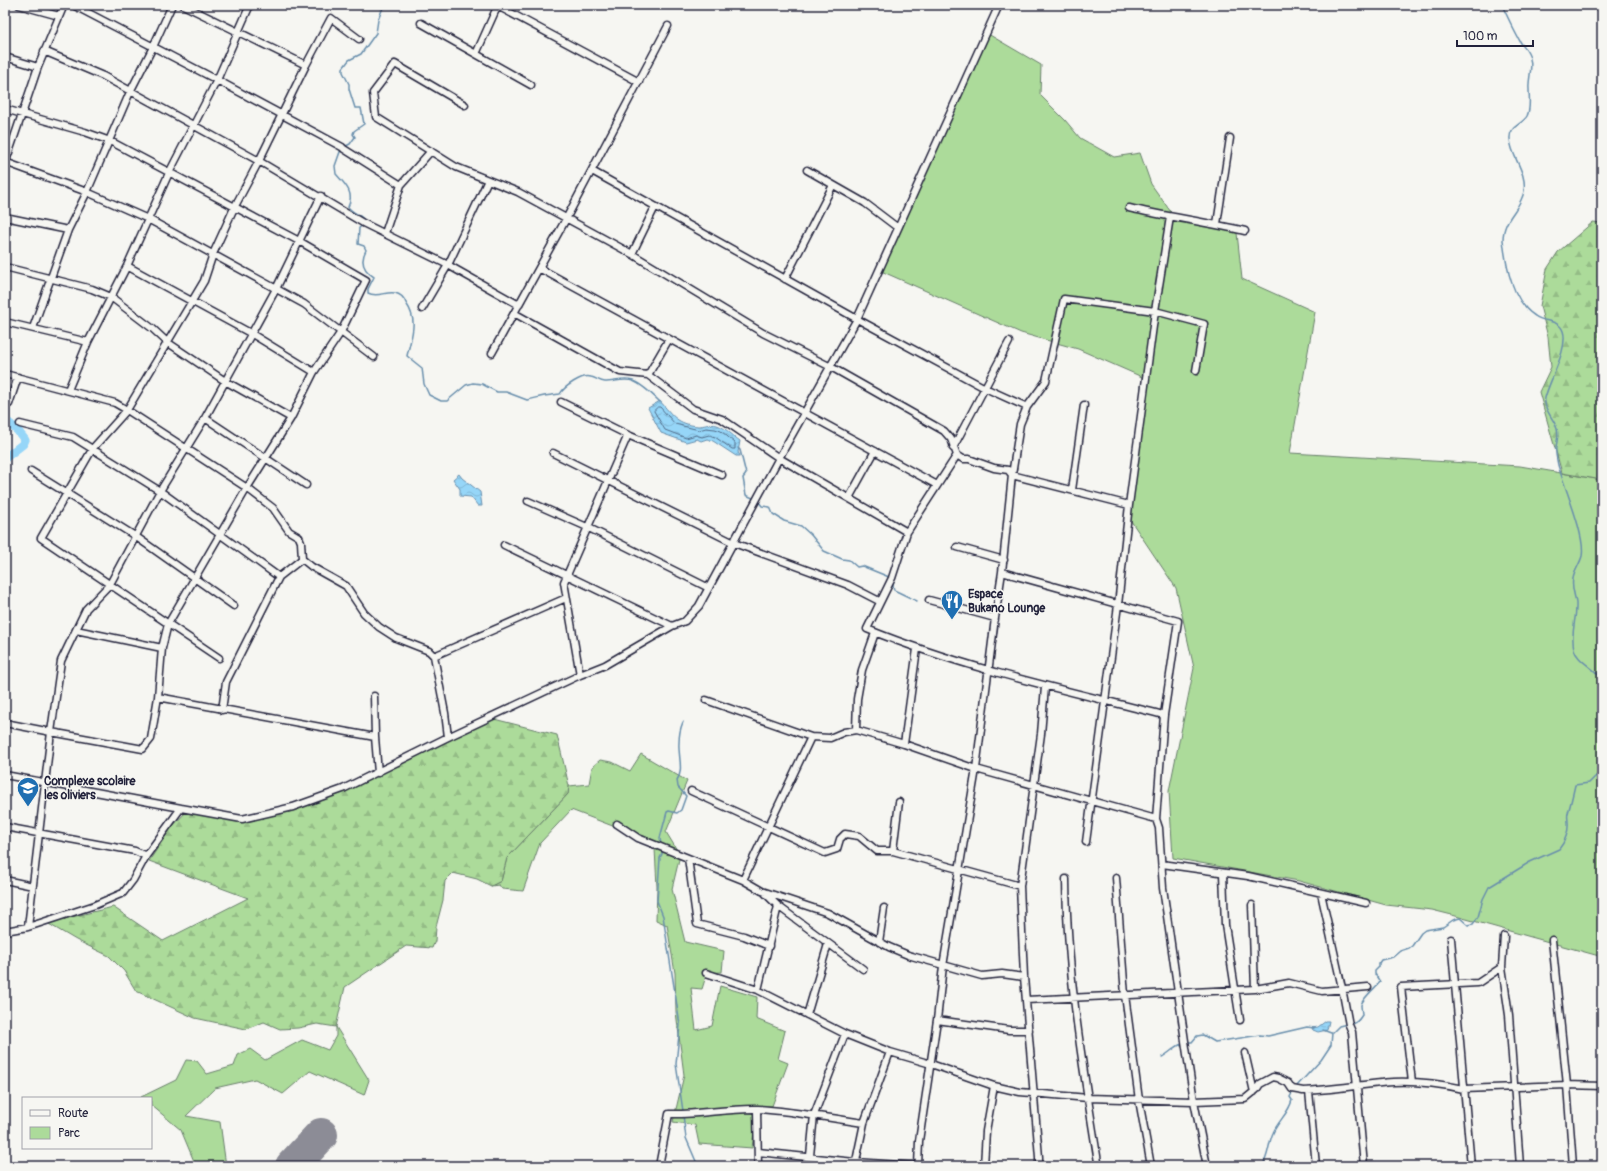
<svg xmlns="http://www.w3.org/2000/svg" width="1607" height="1171" font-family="Pangolin,sans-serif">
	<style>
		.built { fill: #efdfe4 }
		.green { fill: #acdb9a; stroke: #677e6a }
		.forest { fill: url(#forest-firs); stroke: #677e6a }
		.water { fill: url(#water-waves); stroke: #688eac }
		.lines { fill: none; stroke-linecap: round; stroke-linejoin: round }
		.shore { stroke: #506a87; stroke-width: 1 }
		.stream { stroke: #688eac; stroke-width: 1.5 }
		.river { stroke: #96d6f8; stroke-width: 9 }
		.runway { stroke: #8c8c96; stroke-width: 34 }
		.street-casing { stroke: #22223b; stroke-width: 9 }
		.street { stroke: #f6f6f2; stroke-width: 6 }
		.labels { text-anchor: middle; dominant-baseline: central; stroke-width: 3; stroke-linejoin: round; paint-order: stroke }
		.poi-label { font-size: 12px; font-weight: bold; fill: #22223b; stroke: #f6f6f2; text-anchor: start }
	</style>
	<defs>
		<pattern id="forest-firs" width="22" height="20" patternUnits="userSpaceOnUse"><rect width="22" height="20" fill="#acdb9a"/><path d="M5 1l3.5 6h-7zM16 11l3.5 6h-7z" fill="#94bc86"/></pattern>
		<pattern id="water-waves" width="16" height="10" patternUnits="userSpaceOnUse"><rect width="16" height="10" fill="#96d6f8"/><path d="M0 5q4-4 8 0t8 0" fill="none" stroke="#81b7d6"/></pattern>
	</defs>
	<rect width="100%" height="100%" fill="#f6f6f2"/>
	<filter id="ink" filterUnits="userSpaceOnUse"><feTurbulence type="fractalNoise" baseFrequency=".025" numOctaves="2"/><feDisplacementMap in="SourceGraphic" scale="8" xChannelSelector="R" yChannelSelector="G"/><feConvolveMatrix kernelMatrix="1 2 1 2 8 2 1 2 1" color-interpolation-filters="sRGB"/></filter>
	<g filter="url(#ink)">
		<path class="built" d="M319,1123L332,1137L305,1166H278Z"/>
		<path class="green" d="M988,34L1041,65L1040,95L1065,120L1080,138L1114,157L1140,153L1151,184L1173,215L1237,233L1242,279L1315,312L1290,453L1520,466L1602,480V710L1601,714L1602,715V990L1599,956L1452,915L1432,910L1386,905L1299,881L1173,858L1169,791L1194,668L1176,588L1129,518L1142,377L1078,349L1021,333L881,271Z
			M641,754L687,781L666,832L680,855L672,889L685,942L724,951L722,972L707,973L702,989L691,988L696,1030L712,1026L720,986L757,997L756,1019L785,1031L778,1059L788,1063L772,1106H757L752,1148L699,1144L695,1125L673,1122L684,1075L676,1012L675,973L667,925L656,920L657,887L655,849L643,842L636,835L571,810L540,843L523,891L502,889L499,885L491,886L501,881L507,858L568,794L569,786L589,784L592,767L600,760L612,762L630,771Z
			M336,1027L369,1080L364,1095L310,1071L283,1094L255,1079L215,1088L186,1116L220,1122L226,1166H196L181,1130L151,1105V1098L141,1097L176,1080L186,1060L197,1061L207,1074L234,1066L238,1055L250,1049L265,1060L302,1040L328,1050L336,1036Z"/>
		<path class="forest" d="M1593,222L1602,223V480L1562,473L1539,392L1551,367L1548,337L1540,306L1547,269L1558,252Z
			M494,719L557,735L569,786L568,794L507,858L501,881L491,886L477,879L453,873L445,881L443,900L436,927L435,941L432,948L406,946L345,987L336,1027L317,1024L298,1028L280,1029L264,1022L246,1029L195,1018L136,991L124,971L109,956L76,940L47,923L113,907L163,941L248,898L149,861L171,828L186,812L244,821L346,790Z"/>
		<path class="water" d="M660,401C673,416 677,424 698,426C704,426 710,423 717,425C726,428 733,436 740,441L738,452L740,456H736L713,441L707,439L701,441L697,439L686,442L661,433L648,408Z
			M459,474L462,478L480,492L482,506H478L471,497L460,496V489L453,479Z
			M1326,1021H1329L1327,1030L1318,1032L1313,1030L1312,1028L1318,1027Z"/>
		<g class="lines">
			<path class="shore" d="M658,407H660L675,424L699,430L706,428L715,429L721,431L735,443V449H732L715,437L709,435L702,437L696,435L686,438L665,430L654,411Z"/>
			<path class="stream" d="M1502,5C1508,18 1514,31 1521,43C1524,48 1529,52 1530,59C1533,67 1528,79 1529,89C1529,97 1531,108 1527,116C1522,125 1509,126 1510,139C1511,157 1527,171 1524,191C1521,210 1503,217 1503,240C1506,266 1512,301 1535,316C1544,323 1559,319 1563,331C1569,348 1549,381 1545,398C1543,410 1554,418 1557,429C1559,436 1557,440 1556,447C1555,453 1557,459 1558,465C1564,486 1586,537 1582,556C1580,564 1574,571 1573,579C1571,587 1575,595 1576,603C1577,618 1570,633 1574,649C1577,662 1596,668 1602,680
				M344,147L350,144L355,137L353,134L354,131L364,124L361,108H355L349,89V84L343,72V68L349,60L361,54L376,33L378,20L384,5
				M341,149L335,166L336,174C345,184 355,193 348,207C353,214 363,215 365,222
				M363,225L359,228L358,244L364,246L366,250C360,261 363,270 374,277L368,289V293C377,298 386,291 395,293C400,294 404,298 406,303C419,322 411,336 407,356L422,368L424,384L429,395L441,401H447L466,385L473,383L482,384L497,392H506L527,400L544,396L560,394C564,387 582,374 591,377C596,378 600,382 605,382C614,382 624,378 633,381C643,385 653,395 660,402
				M738,448L740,450L746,474L743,478L746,495L755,499
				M758,501L762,506L770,507L773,514L784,521L801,526L811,535L824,551L842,559L849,560L857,567L862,566L889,577
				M894,580L893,586L894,590L917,601
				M661,845L660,838L667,812L669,811L677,813L681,810L686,796L678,787L677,780C684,770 678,755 679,743C679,735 680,729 683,722
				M662,849V854L660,858L657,901L663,916L680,1025L676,1064L683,1111
				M1351,1024C1356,1024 1359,1020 1362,1015C1362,1012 1361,1008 1361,1005C1362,999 1376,987 1380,982L1375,974V971L1379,967V963L1381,960L1393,957L1400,951L1409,948L1412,946L1421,933L1425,930L1443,927L1453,920L1460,918L1468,925L1473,924L1478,917L1483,899L1489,887L1530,862L1559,849C1565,842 1569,831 1568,822C1568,819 1567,816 1568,813C1571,803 1573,794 1575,785L1589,783L1602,770
				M1323,1030L1331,1033
				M1188,1042H1192L1197,1036L1203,1035L1215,1042L1260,1035L1268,1036L1307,1027L1314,1028
				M1162,1057C1170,1053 1176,1045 1184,1043
				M1295,1088L1321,1060L1331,1045L1332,1033L1339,1026L1347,1024
				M683,1115L686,1138L698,1166
				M1262,1166C1269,1156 1268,1144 1273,1133C1278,1121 1289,1113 1292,1100L1290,1097L1293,1091"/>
			<path class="river" d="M5,420L17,430L25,440L23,444L5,458"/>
			<path class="runway" d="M292,1166L321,1135"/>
			<g class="street-casing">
				<path id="street" d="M19,5L59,16
					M73,5L217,80L342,147L344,149L401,185
					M183,5L306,65
					M496,5L639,82
					M421,23L531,85
					M44,51L103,76L259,161L363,223L448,265L519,305
					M476,54L498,5
					M5,57L38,67
					M465,105L395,64L373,93L376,117L456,167L518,192L632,254L763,333L831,367L944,431L951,439L957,455L963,459H969L994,468L1008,470L1012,475L1002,572L995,618L976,769L943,966L937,1020L919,1141L918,1166
					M5,109L85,132L110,141L299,241L366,280L341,332L314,372L291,418L247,488L168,624L162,648L158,697
					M5,162L87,192L148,219L304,304L374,357
					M5,164L38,67L64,5
					M807,170L865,203L898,228
					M592,171L857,319L985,388L1027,407
					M1129,208C1168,217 1207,222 1245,231
					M5,217L68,230
					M1217,224L1230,138
					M385,233L401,185L431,151
					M632,254L655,207
					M127,266L252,334L314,372
					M5,267L92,289L111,297L153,329L167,342L225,381L291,418
					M539,268L937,485
					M785,279L833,185
					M422,309L448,265L488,180
					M514,313L620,372L648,375L693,409L722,419L779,458L907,532
					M5,322L88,342
					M33,328L68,230L87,192L130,92L153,47L172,5
					M492,353L566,219L668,26
					M5,374L115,403L127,410L247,488L273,508L289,531L299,537L301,542L302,559L312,567L346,586L364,613L379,627L396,638L429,651L434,656L445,713L448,737
					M648,375L669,339
					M68,390L88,342L127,266L169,173L217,80L250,5
					M561,402L628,435L722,475
					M9,404L18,377
					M205,418L306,485
					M20,424L73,437L160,491L279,577
					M953,448L1009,342
					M553,453L734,543L848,585L879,601
					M957,455L907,532L892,578L867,629C963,668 1064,690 1164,715
					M31,471L135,536L234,606
					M1072,490L1084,405
					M849,498L875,451
					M528,501L587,527L709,588
					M1129,505L1012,475L1020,424L1027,407L1046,381L1064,299L1155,311L1204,324L1196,371
					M504,545L672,626
					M957,547L1004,560
					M1002,572L1178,621L1164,715L1156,819L1159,828L1163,888L1185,1041L1194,1101L1207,1166
					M929,600L995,618
					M76,630L162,648
					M434,656L566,598
					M219,658L41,538L93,448L127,410L204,281L213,254L234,208L259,161L306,65L331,18L359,39
					M580,675L564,582L628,435
					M374,696L375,737L378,773
					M706,700L811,737L830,738L844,732L856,730L904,744L976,769L1156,819
					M222,710L226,682L279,577L302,559
					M5,723L51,732L61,661L86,609L110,584L160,491L205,418L276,289L321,196
					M856,730L857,699L862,670L875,633
					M904,744L917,649
					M5,775L181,808
					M691,791L825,853L837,849L840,839L845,834L859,836L877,851H893L1020,886
					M617,824L638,838L743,880L762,891L828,913L889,947L908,955L982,976L1002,974L1024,977
					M5,827L135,851L146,856
					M1086,842L1118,605L1129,505L1155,311L1170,217
					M893,851L899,802
					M688,858L697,924L744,936L769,946
					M1162,864L1248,876L1366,903
					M1223,873L1225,925L1240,1020
					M1116,878L1125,995L1139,1100L1151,1166
					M1066,879C1067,975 1083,1068 1098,1162
					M5,880L33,886
					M743,880L811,737
					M765,893L778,906L863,969
					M1321,893L1342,988L1349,1025L1352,1032L1364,1166
					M1252,905L1255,989
					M28,927L51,732L143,749L151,739L158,697L375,737
					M5,931L28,927L95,905L123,893L133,880L146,856L181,808L242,819L293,807L343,789L448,737L580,675L605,665L672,626L685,621L699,606L779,458L857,319L999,5
					M1504,936L1502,967L1509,1015L1520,1166
					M1451,939L1471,1166
					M1552,940L1567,1085L1573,1166
					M879,942L884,908
					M706,973L758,990L845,1034L890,1052L931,1064L994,1086L1020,1092L1088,1098L1194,1101L1245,1099L1256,1090L1260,1084L1273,1077L1278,1078L1288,1083L1292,1089L1303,1091C1333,1090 1363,1084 1393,1082C1416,1081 1441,1084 1464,1089L1567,1085L1602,1086
					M758,990L778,906
					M1026,1000L1255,989L1289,983L1322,991L1368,987
					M807,1015L828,944
					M937,1020L1009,1030H1029
					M1245,1053L1254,1092
					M1412,1082L1401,987L1478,983L1502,967
					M1309,1091L1316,1166
					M757,1109L758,1166
					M758,1152L855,1162L916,1166
					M659,1166L669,1114C699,1115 728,1108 758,1109C793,1111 829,1118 864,1123
					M809,1166L814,1115L845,1034
					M855,1166L864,1123L890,1052
					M984,1166L986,1131L994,1086
					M1039,1166V1157L1024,977L1020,886L1041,734L1045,687"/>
			</g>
			<use href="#street" class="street"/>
		</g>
	</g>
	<defs>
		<g id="restaurant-pin" transform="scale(1.15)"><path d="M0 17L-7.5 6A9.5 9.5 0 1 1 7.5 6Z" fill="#1f6fb2" stroke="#f6f6f2"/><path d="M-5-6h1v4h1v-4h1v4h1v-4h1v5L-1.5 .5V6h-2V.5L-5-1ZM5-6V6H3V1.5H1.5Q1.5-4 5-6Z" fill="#fff"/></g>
		<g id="school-pin" transform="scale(1.15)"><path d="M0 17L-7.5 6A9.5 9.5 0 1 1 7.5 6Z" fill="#1f6fb2" stroke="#f6f6f2"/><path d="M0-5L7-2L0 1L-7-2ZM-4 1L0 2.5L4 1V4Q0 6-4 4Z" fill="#fff"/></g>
	</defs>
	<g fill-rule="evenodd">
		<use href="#restaurant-pin" x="952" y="601"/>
		<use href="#school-pin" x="28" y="788"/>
	</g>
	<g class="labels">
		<g class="poi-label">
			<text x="968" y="594">Espace<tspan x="968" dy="14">Bukano Lounge</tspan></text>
			<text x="44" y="781">Complexe scolaire<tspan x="44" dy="14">les oliviers</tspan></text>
		</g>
	</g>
	<rect width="1607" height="1171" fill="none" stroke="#f6f6f2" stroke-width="20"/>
	<rect x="10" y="10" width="1587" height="1151" fill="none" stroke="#22223b" stroke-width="1.5" filter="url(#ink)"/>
	<rect x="22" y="1097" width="130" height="52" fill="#f6f6f2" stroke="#a1a1a9"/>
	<rect x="30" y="1110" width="20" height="6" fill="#f6f6f2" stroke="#a1a1a9"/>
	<text x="58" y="1117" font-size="12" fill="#22223b">Route</text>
	<rect x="30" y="1127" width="20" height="12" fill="#acdb9a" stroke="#a1a1a9"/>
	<text x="58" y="1137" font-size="12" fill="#22223b">Parc</text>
	<path d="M1457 40v6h76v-6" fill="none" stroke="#22223b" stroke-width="2"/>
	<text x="1463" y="40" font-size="12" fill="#22223b" stroke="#f6f6f2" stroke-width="3" paint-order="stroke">100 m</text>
</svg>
